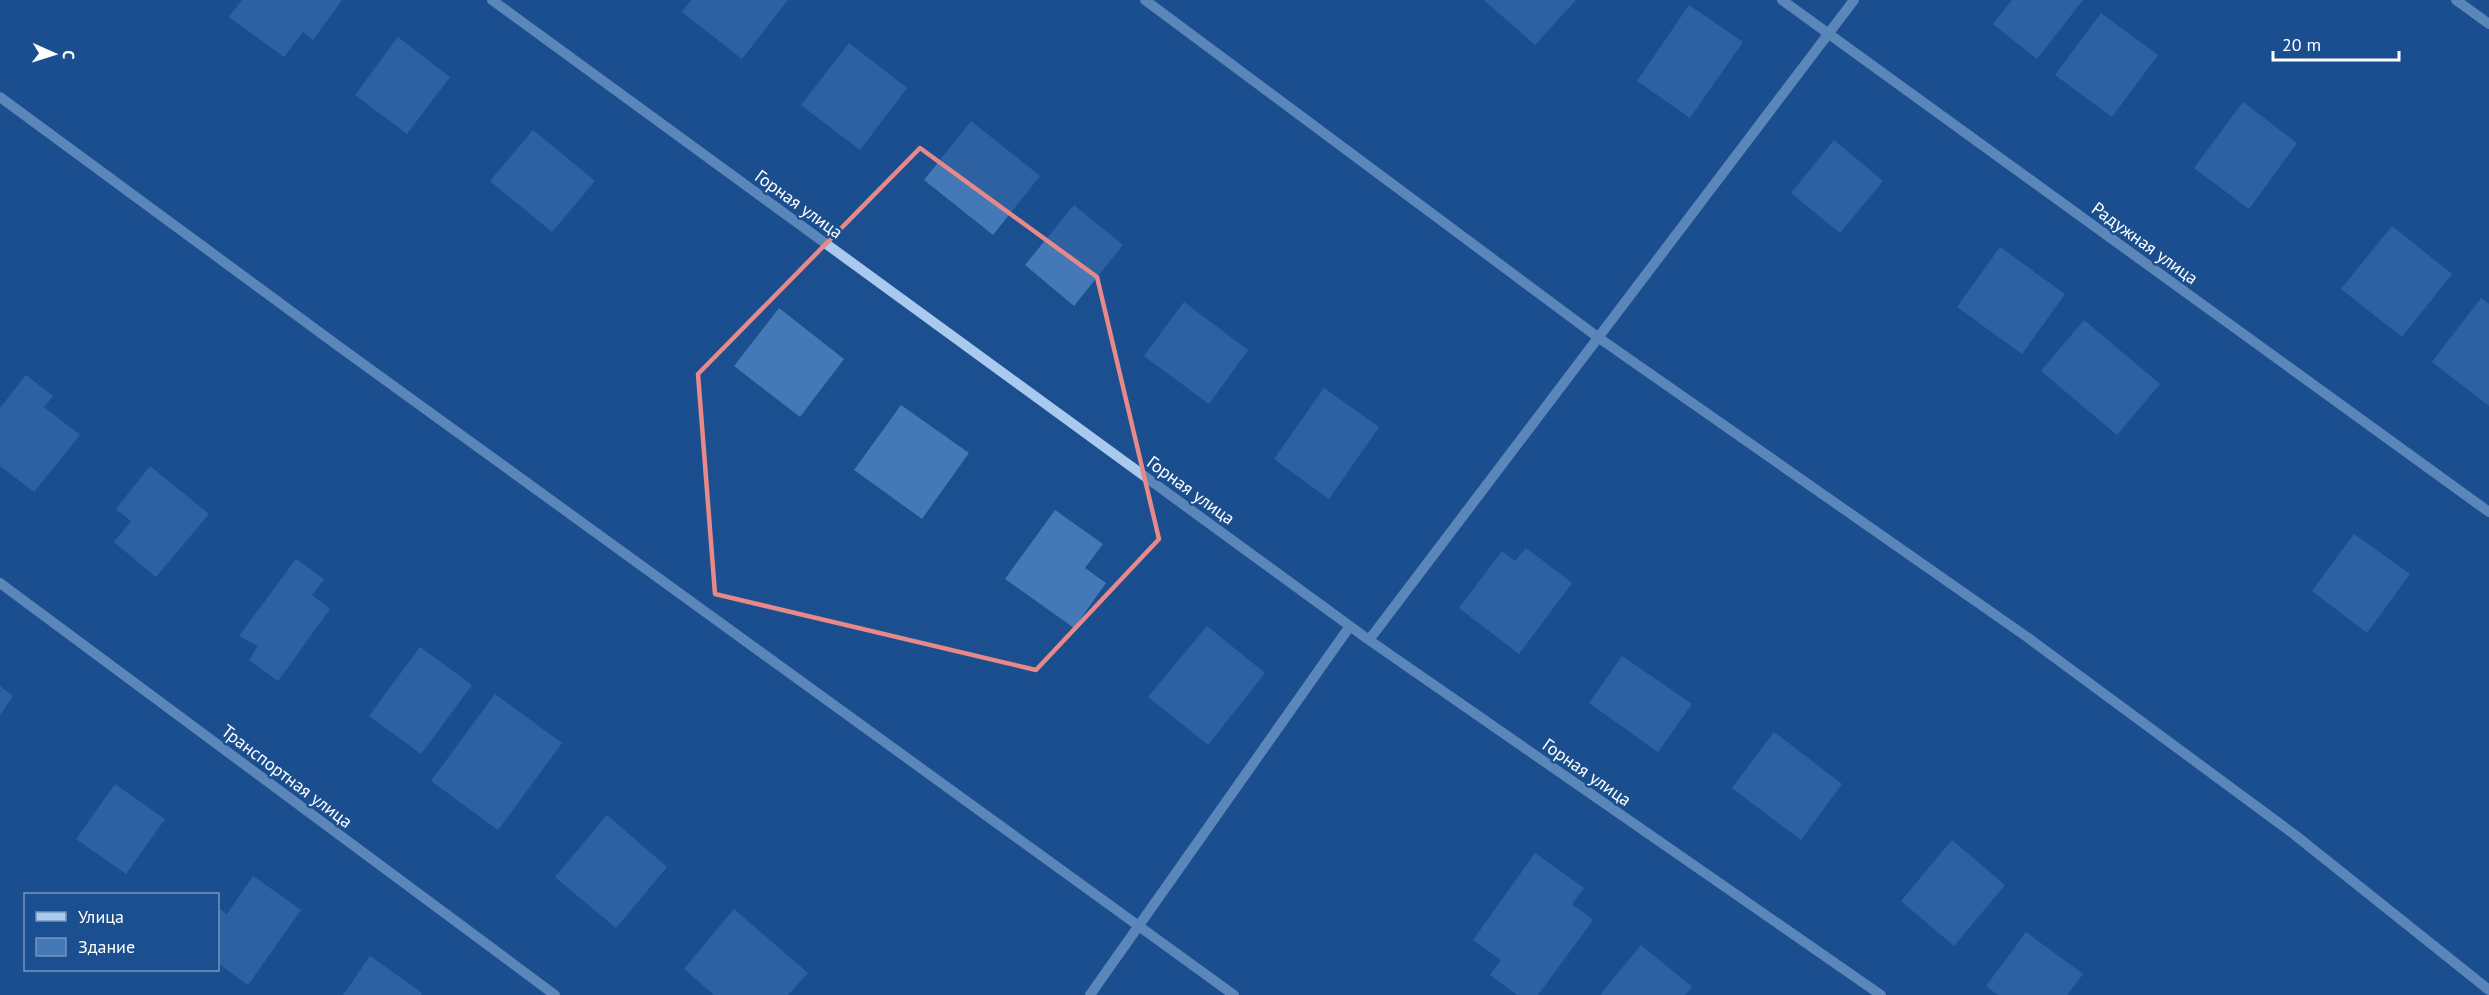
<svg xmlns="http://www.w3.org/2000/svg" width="2489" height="995" font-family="'PT Sans',sans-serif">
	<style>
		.building { fill: #4478b7 }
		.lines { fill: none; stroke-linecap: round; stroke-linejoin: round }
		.minor { stroke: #a9c9ee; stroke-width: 10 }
		.marked { fill: none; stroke: #e88989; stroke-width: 4.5; stroke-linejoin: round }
		.labels { text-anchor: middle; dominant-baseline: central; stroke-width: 5; stroke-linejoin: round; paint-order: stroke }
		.street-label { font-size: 18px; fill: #fff; stroke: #1b4f8f }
	</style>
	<rect width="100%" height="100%" fill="#1b4f8f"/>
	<path class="building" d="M242,0H342L313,40L303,32L284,57L229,17Z
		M691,0H788L742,59L682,12Z
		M1484,0H1576L1535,45Z
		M2012,0H2083L2037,59L1993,24Z
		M1689,5L1743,42L1690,118L1637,81Z
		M2101,13L2158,55L2112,117L2055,75Z
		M398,37L450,77L407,134L355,95Z
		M849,43L907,88L860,150L801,105Z
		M2243,102L2297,143L2249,209L2194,168Z
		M971,121L1040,176L993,235L924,180Z
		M533,130L595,181L552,232L490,181Z
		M1834,140L1883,181L1840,233L1791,193Z
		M1074,205L1123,245L1074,306L1025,265Z
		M2392,226L2452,274L2402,337L2341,289Z
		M2000,247L2065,294L2022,354L1957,307Z
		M2481,298L2489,304V406L2432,362Z
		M1184,302L1248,350L1209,404L1144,356Z
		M779,308L844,359L800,417L734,366Z
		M2084,320L2160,384L2117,435L2041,371Z
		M26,375L53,396L44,407L80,435L34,492L0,466V408Z
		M1324,388L1379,427L1329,499L1274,459Z
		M901,405L969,453L922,519L854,470Z
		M150,466L209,514L156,577L114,542L131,521L116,509Z
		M1055,510L1103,544L1085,568L1106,583L1074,628L1005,579Z
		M2354,534L2410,574L2367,633L2312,591Z
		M1526,548L1572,583L1519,654L1459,608L1502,551L1515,561Z
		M296,559L324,579L312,595L330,609L278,681L249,660L258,646L239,636Z
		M1207,626L1265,673L1208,745L1148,697Z
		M420,647L472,685L421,754L369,716Z
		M1622,656L1692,704L1658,752L1589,703Z
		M0,686L13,696L0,715Z
		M495,694L562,743L498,830L431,781Z
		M1774,732L1842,784L1801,840L1732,788Z
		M115,784L165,819L126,874L76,839Z
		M607,815L667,867L616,928L555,877Z
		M1952,840L2005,885L1954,946L1901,901Z
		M1535,853L1584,888L1572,904L1593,920L1538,995H1517L1490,975L1501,960L1473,940Z
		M253,876L301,910L248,985L218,963V908L227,914Z
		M734,909L808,973L788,995H714L684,969Z
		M2026,932L2083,974L2067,995H1998L1986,986Z
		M1641,945L1692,987L1685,995H1600Z
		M370,956L422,993L421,995H343Z"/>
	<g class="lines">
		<path class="minor" d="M492,0L1369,640L1881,995
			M1145,0L1599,338L2027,637L2295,835L2489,990
			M1782,0L2489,512
			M2456,0L2489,24
			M0,97L341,348L1234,995
			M0,583L555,995
			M1369,640L1854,0
			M1090,995L1350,626"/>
	</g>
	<path d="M0 0H2489V995H0ZM920,148L1097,277L1159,539L1036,670L715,594L698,374Z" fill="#1b4f8f" fill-opacity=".55" fill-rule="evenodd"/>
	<path class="marked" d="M920,148L1097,277L1159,539L1036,670L715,594L698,374Z"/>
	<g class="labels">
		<g class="street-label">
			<text transform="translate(799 204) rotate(36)">Горная улица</text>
			<text transform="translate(2145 243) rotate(36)">Радужная улица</text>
			<text transform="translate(1191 490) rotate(36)">Горная улица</text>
			<text transform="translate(1587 772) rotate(35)">Горная улица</text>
			<text transform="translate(287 776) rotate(37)">Транспортная улица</text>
		</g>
	</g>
	<rect x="24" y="893" width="195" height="78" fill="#1b4f8f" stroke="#7695bc" stroke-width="1.5"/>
	<rect x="36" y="912" width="30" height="9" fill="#a9c9ee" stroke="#7695bc" stroke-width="1.5"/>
	<text x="78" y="923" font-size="18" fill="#ffffff">Улица</text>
	<rect x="36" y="938" width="30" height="18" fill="#4478b7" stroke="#7695bc" stroke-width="1.5"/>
	<text x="78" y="953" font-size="18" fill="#ffffff">Здание</text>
	<g transform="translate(54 54) rotate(93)" stroke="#1b4f8f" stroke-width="4.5" paint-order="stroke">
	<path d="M0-4.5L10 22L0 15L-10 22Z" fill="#ffffff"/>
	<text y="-9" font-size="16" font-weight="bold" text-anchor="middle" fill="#ffffff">С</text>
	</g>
	<path d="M2273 51v9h126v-9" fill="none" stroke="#ffffff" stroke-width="3"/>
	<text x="2282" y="51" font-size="18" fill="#ffffff" stroke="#1b4f8f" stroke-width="4.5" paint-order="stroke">20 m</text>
</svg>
